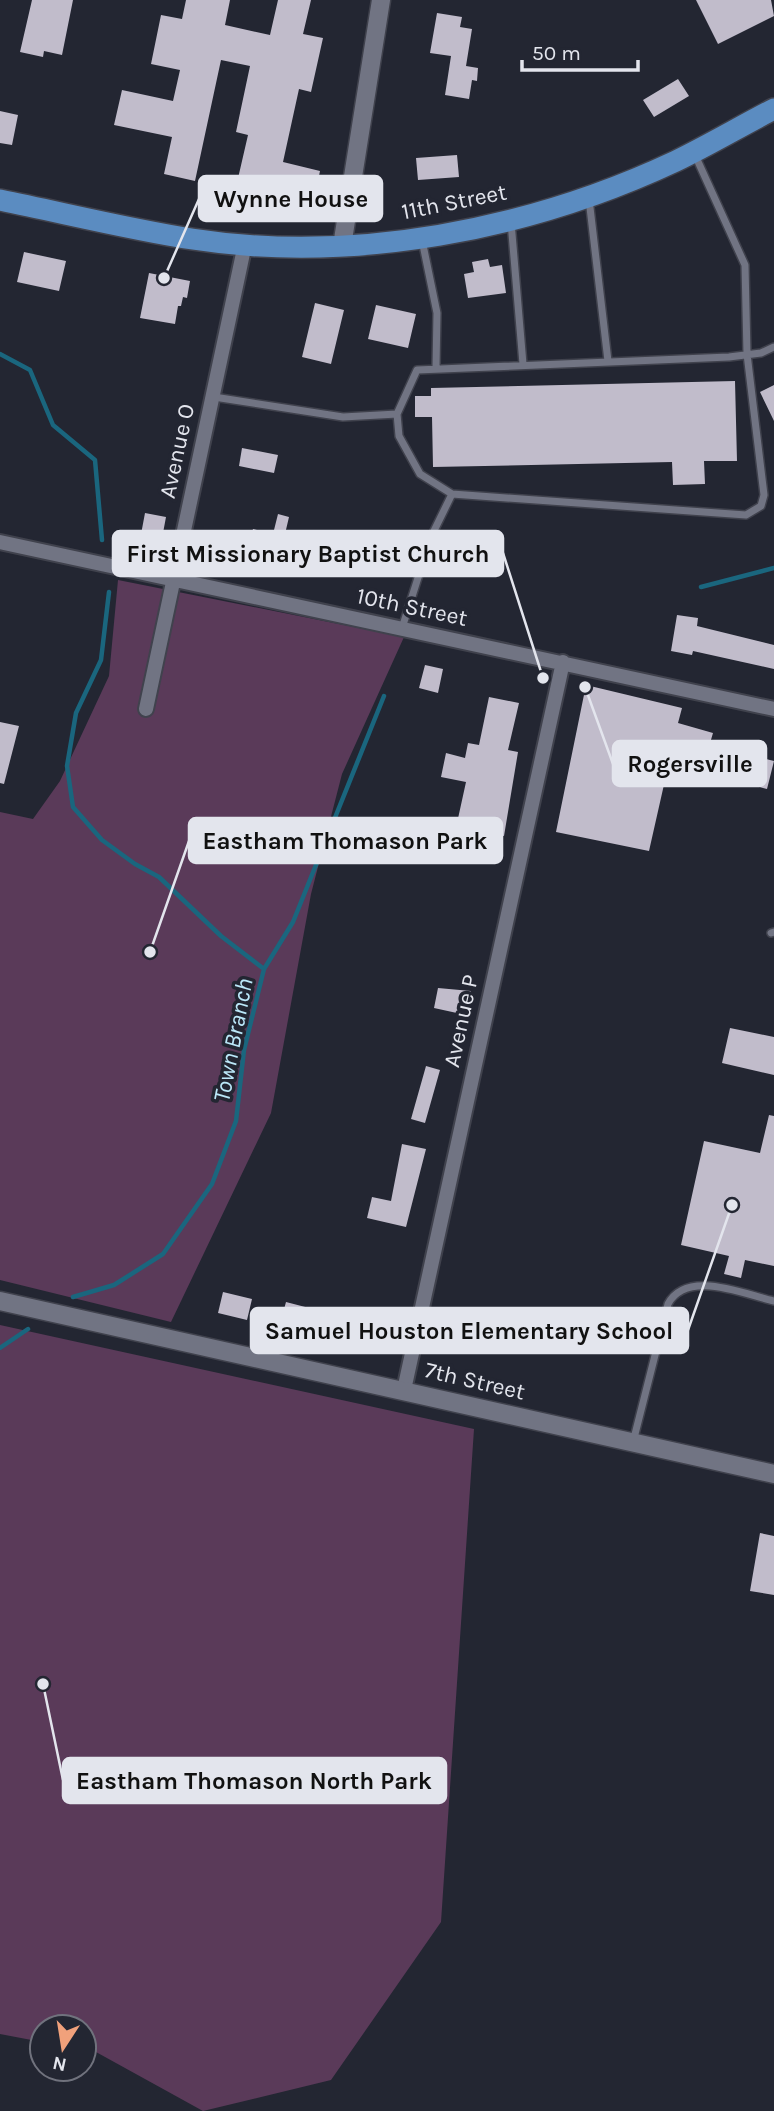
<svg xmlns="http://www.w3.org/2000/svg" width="774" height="2111" font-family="Karla,sans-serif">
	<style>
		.green { fill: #5a3a59 }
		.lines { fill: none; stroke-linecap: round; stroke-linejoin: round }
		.stream { stroke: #1a667e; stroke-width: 4.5 }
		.building { fill: #c1bccb }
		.service-casing { stroke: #40424d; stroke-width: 10 }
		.minor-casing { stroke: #40424d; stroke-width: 18 }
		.tertiary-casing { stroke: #40424d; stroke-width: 21 }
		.primary-casing { stroke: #40424d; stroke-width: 24 }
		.service { stroke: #717483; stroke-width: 7 }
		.minor { stroke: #717483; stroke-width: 14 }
		.tertiary { stroke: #717483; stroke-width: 18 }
		.primary { stroke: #5b8cc1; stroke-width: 21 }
		.labels { text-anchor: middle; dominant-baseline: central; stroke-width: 7; stroke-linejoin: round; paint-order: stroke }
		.street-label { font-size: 23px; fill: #e3e5ed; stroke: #232632 }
		.water-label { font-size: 24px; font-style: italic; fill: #bbe8f9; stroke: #232632 }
		.leader { fill: none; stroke: #e3e5ed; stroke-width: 2.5 }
		.callout-dot { fill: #e3e5ed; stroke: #232632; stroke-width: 2.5 }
		.callout { fill: #e3e5ed; stroke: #e3e5ed; stroke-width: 2.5 }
		.callout-label { font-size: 24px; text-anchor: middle; font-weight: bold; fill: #111 }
	</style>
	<rect width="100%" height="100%" fill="#232632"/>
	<path class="green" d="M118,580L404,637L342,774L311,894L271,1113L171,1322L0,1280V812L33,819L60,781L109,676Z
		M0,1325L474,1429L441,1922L331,2080L203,2111L96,2052L84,2050V2027H42V2042L0,2034Z"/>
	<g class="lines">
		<path class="stream" d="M0,354L30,370L53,425L95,460L102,540
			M701,587L774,568
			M109,592L101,660L76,713L67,766L73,807L102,840L135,864L159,877L221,936L264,969
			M73,1297L114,1285L163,1254L212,1184L236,1121L244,1050L264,969L293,922L384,696
			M0,1348L28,1329"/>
	</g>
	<path class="building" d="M32,0H73L62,55L44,51L43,57L20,52Z
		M186,0H230L225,25L270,35L278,0H311L303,34L323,38L311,92L299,89L283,162L320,171L313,204L236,187L248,135L236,132L250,66L221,60L195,181L164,174L172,137L114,125L122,90L173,101L180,70L151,64L161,15L182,19Z
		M696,0H771L774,16L718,44Z
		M437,13L462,17L460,27L472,29L466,66L478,68L477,81L472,80L469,99L445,95L451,56L430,53Z
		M678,79L689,96L654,117L643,100Z
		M0,111L18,115L12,145L0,143Z
		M457,155L459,177L418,180L416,158Z
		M24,252L66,261L59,291L17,282Z
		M488,259L490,267L502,265L506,293L468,298L464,274L474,272L472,262Z
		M149,273L190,281L187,298L183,297L181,306H178L175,324L140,318Z
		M315,303L344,310L331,364L302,357Z
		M376,305L416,314L408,348L368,339Z
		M735,381L737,461H704L705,484L673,485L672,462L433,467L432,417H415V396H431V388Z
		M774,385V421L760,392Z
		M242,448L278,455L274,473L239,466Z
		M145,513L166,517L160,549L139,545Z
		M278,514L289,517L285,534L313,539L314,534L337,538L331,569L279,562L280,557L238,547L235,560L217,556L222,530L251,536L253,529L273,534Z
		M677,615L698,618L697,626L774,645V669L693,651L692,655L671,651Z
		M425,665L443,669L438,693L419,688Z
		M586,685L682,708L678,723L713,733L703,767L670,758L649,851L556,832Z
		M489,697L519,703L508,750L518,752L504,836L494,834L487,863L450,855L466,782L441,777L446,753L465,758L468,743L479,745Z
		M0,722L19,726L4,784L0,783Z
		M754,756L774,761L767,789L748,784L749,778L739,776L743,762L752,764Z
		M438,988L471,991L466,1015L434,1008Z
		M730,1028L774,1037V1075L722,1063Z
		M426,1066L440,1070L425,1123L411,1119Z
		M769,1115L774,1116V1266L745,1260L741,1278L724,1274L729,1256L681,1245L704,1141L760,1153Z
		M402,1144L426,1149L406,1227L367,1218L372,1197L391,1201Z
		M223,1292L252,1299L247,1320L218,1313Z
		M286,1302L313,1309L307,1331L280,1324Z
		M760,1533L774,1536V1595L750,1591Z"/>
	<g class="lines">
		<g class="service-casing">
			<path id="service" d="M589,199L608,361
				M511,222L523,364
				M422,240L437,313L436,367
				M214,397L343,417L397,414
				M452,494L420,474L399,436L397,414L417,370L729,357L761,353L774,347
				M402,628L431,537L452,494L746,515L761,506L764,495L747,354L745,265L695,155
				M771,933L774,932
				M633,1442L668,1304C687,1269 743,1294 774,1301"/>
		</g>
		<g class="minor-casing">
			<path id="minor" d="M0,542L774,709
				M146,709L245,244
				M404,1390L563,662"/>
		</g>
		<g class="tertiary-casing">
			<path id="tertiary" d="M342,246L381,0
				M0,1301L774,1474"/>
		</g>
		<g class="primary-casing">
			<path id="primary" d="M0,200C64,213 128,229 192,239C353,264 529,230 676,161C709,145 741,126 774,109"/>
		</g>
		<use href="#service" class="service"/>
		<use href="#minor" class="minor"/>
		<use href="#tertiary" class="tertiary"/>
		<use href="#primary" class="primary"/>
	</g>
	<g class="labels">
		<g class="street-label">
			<text transform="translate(454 202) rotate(-11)">11th Street</text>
			<text transform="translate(177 451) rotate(-78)">Avenue O</text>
			<text transform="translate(412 607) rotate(12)">10th Street</text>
			<text transform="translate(461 1021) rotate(-78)">Avenue P</text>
			<text transform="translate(475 1381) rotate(13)">7th Street</text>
		</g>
		<g class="water-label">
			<text transform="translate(233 1040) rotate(-79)">Town Branch</text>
		</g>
	</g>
	<path class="leader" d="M164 278L199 199M543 678L503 553M585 687L613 764M150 952L189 841M732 1205L688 1330M43 1684L63 1780"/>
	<g class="callout-dot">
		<circle cx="164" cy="278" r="7"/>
		<circle cx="543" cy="678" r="7"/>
		<circle cx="585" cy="687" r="7"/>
		<circle cx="150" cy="952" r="7"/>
		<circle cx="732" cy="1205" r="7"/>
		<circle cx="43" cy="1684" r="7"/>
	</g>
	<g class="callout">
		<rect x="199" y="176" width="183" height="45" rx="7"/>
		<rect x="113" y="531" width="390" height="45" rx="7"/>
		<rect x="613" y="741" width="153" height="45" rx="7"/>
		<rect x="189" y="818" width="313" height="45" rx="7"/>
		<rect x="251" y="1308" width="437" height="45" rx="7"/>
		<rect x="63" y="1758" width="383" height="45" rx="7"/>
	</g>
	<g class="callout-label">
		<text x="291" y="207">Wynne House</text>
		<text x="308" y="562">First Missionary Baptist Church</text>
		<text x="690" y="772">Rogersville</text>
		<text x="345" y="849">Eastham Thomason Park</text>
		<text x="469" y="1339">Samuel Houston Elementary School</text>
		<text x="254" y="1789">Eastham Thomason North Park</text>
	</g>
	<g transform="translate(63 2048) rotate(192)"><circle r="33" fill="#232632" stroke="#70727d" stroke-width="2"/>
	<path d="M0-5L12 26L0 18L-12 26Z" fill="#f1a17b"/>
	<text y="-10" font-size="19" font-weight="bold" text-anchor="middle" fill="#e3e5ed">N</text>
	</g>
	<path d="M522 60v10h116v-10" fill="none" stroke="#e3e5ed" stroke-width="3.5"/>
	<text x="532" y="60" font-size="21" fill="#e3e5ed" stroke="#232632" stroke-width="5" paint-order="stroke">50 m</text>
</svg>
